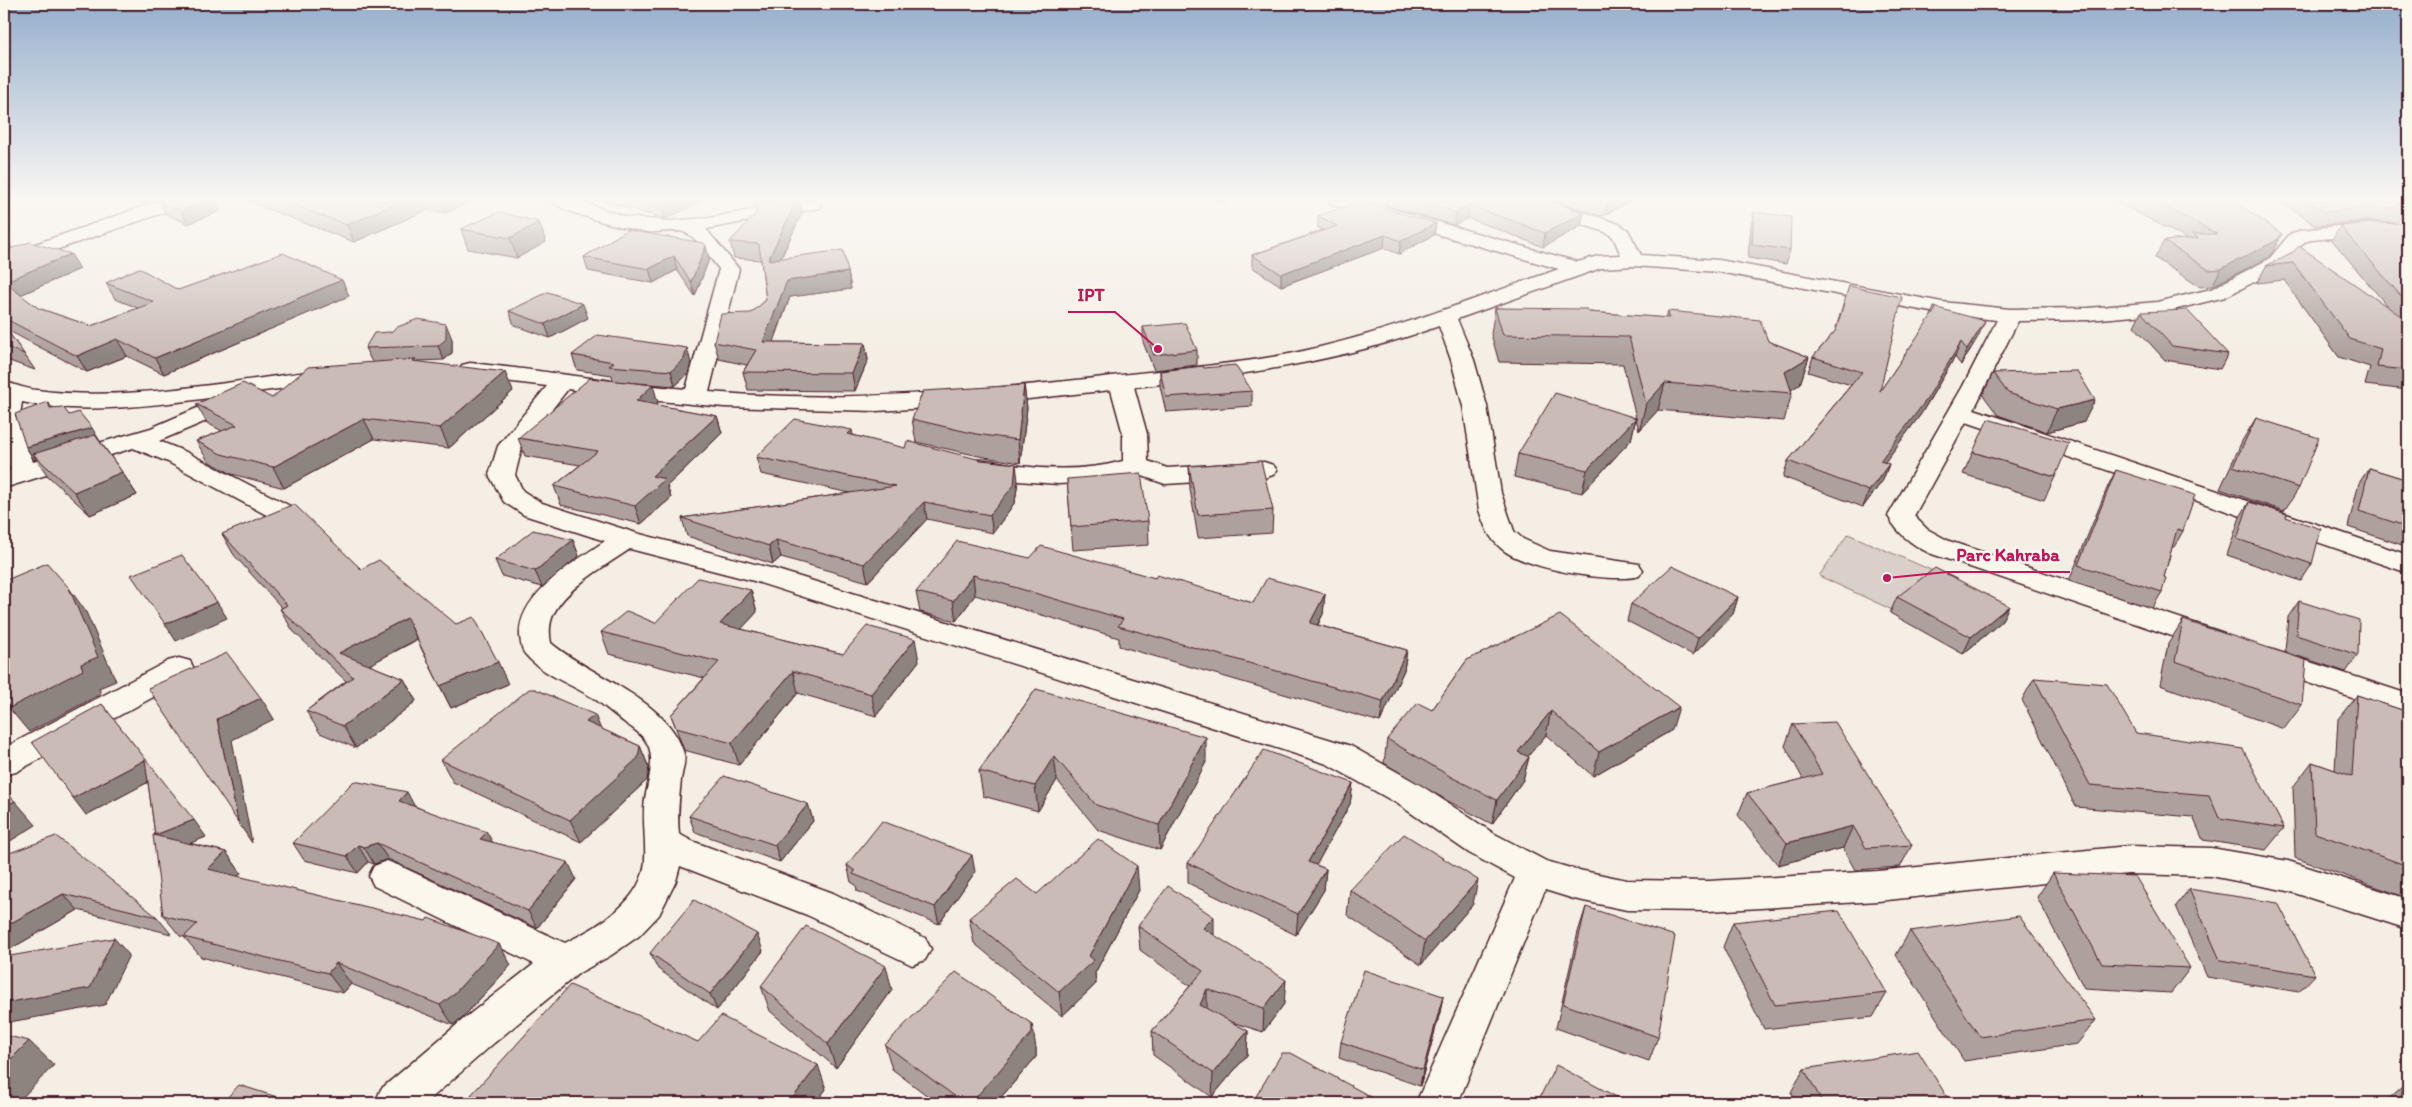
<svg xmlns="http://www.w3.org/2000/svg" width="2412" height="1107" font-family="Itim,sans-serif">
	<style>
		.green { fill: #dbd0c9; stroke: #92787a }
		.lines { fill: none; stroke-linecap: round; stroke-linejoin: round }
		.minor-casing { stroke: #4a1f2b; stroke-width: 3 }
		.minor { fill: #fbf7ec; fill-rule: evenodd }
		.wall { fill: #aea19d; stroke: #4a1f2b }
		.shaded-wall { fill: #8d837f; stroke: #4a1f2b }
		.building { fill: #cabbb6; stroke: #4a1f2b }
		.leader { fill: none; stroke: #c2185b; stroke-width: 2 }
		.callout-dot { fill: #c2185b; stroke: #fbf7ec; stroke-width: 2 }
		.callout-label { font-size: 18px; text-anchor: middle; font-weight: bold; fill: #c2185b; stroke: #fbf7ec; stroke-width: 5; stroke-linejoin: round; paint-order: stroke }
	</style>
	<rect width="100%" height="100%" fill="#f4eee4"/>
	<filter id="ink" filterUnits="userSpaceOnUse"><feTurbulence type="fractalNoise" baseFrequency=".02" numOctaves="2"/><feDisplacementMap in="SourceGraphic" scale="10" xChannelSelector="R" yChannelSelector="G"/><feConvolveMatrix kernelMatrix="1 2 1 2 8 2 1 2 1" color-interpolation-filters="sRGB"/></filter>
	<g filter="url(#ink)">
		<path class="green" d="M1848,534L1954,580L1916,621L1819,576Z"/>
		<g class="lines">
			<g class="minor-casing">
				<path id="minor" d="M162,200H190L188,204L4,268V255Z
					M550,200H577L626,217L668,221L709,218L802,200H819L821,204L819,208L706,229L739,269L709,392C838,403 967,392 1095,378C1160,370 1225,366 1289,354C1382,335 1470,300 1559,269L1331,204L1329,200H1360L1578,262L1598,256L1621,255L1613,237L1605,232L1522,204L1520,200H1548L1619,224L1628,230L1641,255L1719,260L1942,302L2010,309L2088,308L2157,302L2211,289L2269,259L2290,234L2301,230L2364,223L2408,226V238L2364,235L2311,240L2304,242L2283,267L2225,297L2157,314L2088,320L2018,321L1974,409L2408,555V573L1966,422L1914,516L1927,529L1949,541L2224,633L2228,640L2224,647L2213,650L1929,553C1911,544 1898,534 1888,516L1963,386L1997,320L1942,314L1719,272L1634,266L1601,268L1457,319L1474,360L1487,406L1501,493L1514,531L1523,539L1550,551L1639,564L1643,570L1639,576C1611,584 1524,568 1502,549C1489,539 1484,525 1479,510L1463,406L1451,360L1439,326C1338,362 1239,376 1134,387L1147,434L1148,461L1167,468L1264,462L1273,465L1277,470L1273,475L1264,478L1165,484L1134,473L1097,482L1058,484L1018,481L971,471L967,466L971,461C987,457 1004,464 1020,466C1054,470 1090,470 1123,461V434L1111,390L963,406L876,411L724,407L616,397L568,389L522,447L515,475L523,491L542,503L636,533L774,569L1351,746L1422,786L1493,833L1546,861L1574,869L1627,880L1709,881L1878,871L2128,846L2211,848L2288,861L2408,899V929L2288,891L2211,876L2128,874L1878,901L1709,911L1627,910L1574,899L1545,890L1458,1103H1416L1515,878L1469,853L1398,804L1327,764L754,581L630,549C607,565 567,587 554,613C549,623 549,633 551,643C589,676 670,700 684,754C686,761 682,772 681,780C679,799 677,815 679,834L692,841L833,893L925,938L931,949L925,960L912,965L807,915L680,866L676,881L659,915L639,936L610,956L579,973L494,1043L426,1103H375L381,1089L466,1017L534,964L374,886L369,876L374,866L387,861L400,866L565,943C598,927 644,900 645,859C646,838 642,819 645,799C648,781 657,755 645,740C639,731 627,725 619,718C611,712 603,705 595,699C573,685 543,675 525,654C521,649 521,643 520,636C517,595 576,561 605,541L524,515L504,502L489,475L498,446L547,386L470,377L462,375L459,370L462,365L470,363C542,370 614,383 686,389L719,269C709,257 700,240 686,233C677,228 658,233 648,232C631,230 558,212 550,200Z
					M332,369L340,371L343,376L340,381L241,394L248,400L244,405L159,441L186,452L292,507L296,513L292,519L283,521L274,519L168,462L133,448L4,488V472L10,470L4,449V382C15,384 25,389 37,390C130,403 239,379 332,369ZM225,396L151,428L33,462L19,420L22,402C85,416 162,404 225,396Z
					M2270,649L2408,694V717L2259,666L2255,659L2259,652Z
					M179,658L190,661L194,669L190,677L16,772L4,775V748L168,661Z"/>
			</g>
			<use href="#minor" class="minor"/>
		</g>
		<path class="wall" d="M136,200H155L145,204Z
			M215,200L220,211L188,224L166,214L159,201Z
			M244,200H382L383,201H395L391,200H473L446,213L427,210L354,242Z
			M601,200H704L665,219Z
			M752,200H799L802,213L781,258L848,272L851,289L790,297L774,342L865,343L868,360L855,391L748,390L743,372L747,365L719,359L714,342L751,313L766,300L761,260L734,258L730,242L757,212L756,207H754Z
			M1216,200H1230L1225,203Z
			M1385,200H1546L1584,213L1581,226L1543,247L1468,218L1454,225L1384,205Z
			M1555,200H1632L1605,215L1600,216Z
			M2113,200H2233L2273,251L2268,258L2212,286L2200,287L2155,258L2164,241L2187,239Z
			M2278,200H2392L2405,209L2397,223L2364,221L2316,226Z
			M2393,200H2408V210Z
			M1754,212L1790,250L1786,264L1748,258L1751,226Z
			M1318,216L1436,223L1434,235L1399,254L1384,248L1281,286L1252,267V255L1323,230L1318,228Z
			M539,222L546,242L517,258L468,249L461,229Z
			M2408,224V390L2365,385L2370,367L2339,357L2284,280L2257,283L2266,266L2293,252L2388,307L2332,240L2340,226Z
			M627,230L709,259L695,296L677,270L653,283L588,271L584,257Z
			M4,235L12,248L80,269L20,295L38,308L91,326L138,308L115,299L106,283L178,290L342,280L349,296L164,374L127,356L87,372L7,330L24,354L35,370L4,359Z
			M1849,286L1880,391L1930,319L1934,307L1979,335L1961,365L1955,357L1921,414L1884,463L1889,464L1883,480L1863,507L1783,477L1788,461L1851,385L1808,372L1813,357L1835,331Z
			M1495,308L1589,312L1666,318L1668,311L1768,341L1809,357L1800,384L1791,390L1792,393L1784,421L1658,410L1639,431L1636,418L1631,440L1582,493L1514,477L1518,454L1636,418L1623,364L1499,362L1491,334Z
			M509,311L588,318L550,338L514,325Z
			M2141,312L2228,354L2220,369L2165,360L2134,326Z
			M1143,327L1197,350V365L1154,370L1143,342Z
			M452,339V353L444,360L417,361V362L513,391L449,448L374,439L284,488L232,474L208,461L196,441L222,431L207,423L196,404L272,398L372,362L365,348Z
			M572,355L691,363L688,374L675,386L613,381L612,375L577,370Z
			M1204,368L1252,391V406L1166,412L1160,386V371Z
			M1993,373L2084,422L2047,432L1998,415L1983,395Z
			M1024,385L1027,408L1020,463L979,456L916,442L912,419Z
			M48,402L52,408L69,415L100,441L122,472L137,495L90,515L48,476L36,459L34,460L26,447Z
			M658,403L656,405L717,416L722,433L667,486L671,498L641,524L561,505L554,486L580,465L525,456L518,438Z
			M2256,418L2299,488L2284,511L2220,489L2242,441Z
			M853,435L1018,481L1015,502L993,533L927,519L868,582L781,557L773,564L687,536L682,518L850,493L761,474L756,457Z
			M1973,452L2055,477L2044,500L1963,474Z
			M1189,466L1273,510L1272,533L1198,538L1190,489Z
			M2369,468L2408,480V536L2402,545L2348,527L2359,483Z
			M2116,470L2183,531L2174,547H2172L2164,577L2162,592L2152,608L2069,581L2108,486Z
			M1067,479L1148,521L1149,545L1073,550Z
			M2249,502L2286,517L2312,564L2301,581L2227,555L2240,517Z
			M222,534L361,569L508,684L451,708L417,640L369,665L404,679L416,701L356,748L320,733L306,711L346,681L293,631L280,609L282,608L234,555Z
			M573,540L579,556L542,587L502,576L495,560Z
			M1030,558L1155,578L1253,603L1325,594L1323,614L1318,625L1407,650L1404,670L1380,722L1119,646V638L975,595L956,621L920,612L916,592Z
			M751,590L757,612L741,629L843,654L919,661L876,716L798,693L739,765L684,750L671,715L704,678L609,654L601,632L655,623Z
			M1738,597L1733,614L1693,655L1627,621L1631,604Z
			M1897,597L2009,606L2001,622L1963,654L1890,613Z
			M2299,601L2358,655L2346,672L2285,652L2288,617Z
			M2183,620L2302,705L2284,729L2160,685L2168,644Z
			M1467,660L1672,730L1593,776L1546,735L1528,756L1529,757L1523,780L1492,824L1448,801L1384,763L1387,739L1432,710Z
			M2034,678L2136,733L2284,828L2266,850L2203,840L2193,817L2076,807L2022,700Z
			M1036,689L1206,762L1160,850L1098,830L1057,780L1038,811L983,796L979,771Z
			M2357,695L2408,712V898L2295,858L2293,787L2312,762L2335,770L2338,719Z
			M102,704L206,837L189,843L226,852L241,873L238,876L511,965L465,1015L453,1025L351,984L343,993L201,957L184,937L180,936L163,915L155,835L148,782L86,815Z
			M1793,724L1912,845L1900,867L1855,870L1843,848L1778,865L1738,815L1747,793L1803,779L1785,746Z
			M601,729L640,746L649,768L647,780L581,842L453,782L441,760Z
			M1353,783L1350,804L1316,865L1326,869L1324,890L1296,935L1188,883V863Z
			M808,804L813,821L780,862L695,832L689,816Z
			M415,806L492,842L576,879L537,928L388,859L374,864L368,862L358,873L304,860L293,843Z
			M4,855L157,917L171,934L78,910L5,952L4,951Z
			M847,865L975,872L939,924L857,891L856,885L851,882Z
			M2053,873L2190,968L2171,993L2084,988L2037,897Z
			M2189,889L2315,975L2299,992L2207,977L2176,906Z
			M1139,890L1095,973L1096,984L1062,1016L974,943L969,918L1037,894Z
			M1350,890L1473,904L1421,965L1347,915Z
			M1586,907L1658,1037L1649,1061L1556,1028L1578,932Z
			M1733,922L1887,993L1873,1017L1764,1029L1723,947Z
			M1138,926L1214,935L1284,1004L1263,1032L1229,1021L1248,1031L1247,1055L1212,1097L1153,1055L1152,1031L1190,986L1140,950Z
			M1910,931L2096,1020L2077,1044L1964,1061L1896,955Z
			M763,951L717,1010L658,969L650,953Z
			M761,986L892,990L836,1068L770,1011Z
			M1443,996L1440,1012L1420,1086L1339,1058L1341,1042Z
			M698,1042L826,1089L816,1103H476L471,1095Z
			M885,1045L1036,1048V1057L996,1103H937L892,1069Z
			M1804,1069L1951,1103H1797L1791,1092Z
			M2402,1087L2408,1103H2384Z"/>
		<path class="shaded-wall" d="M143,200H155L145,204Z
			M207,200H215L220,211L188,224L182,211Z
			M404,200H423L427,210L354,242L347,225Z
			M441,200H473L446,213Z
			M674,200H704L665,219L662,206Z
			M753,200H796L754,207Z
			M797,200H799L802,213L772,276L768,260Z
			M1611,200H1632L1605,215L1608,202Z
			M1469,205L1468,218L1454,225L1456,212Z
			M1584,213L1581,226L1543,247L1545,233Z
			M539,222L546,242L517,258L510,238Z
			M1436,223L1434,235L1399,254L1401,241Z
			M2282,234L2273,251L2268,258L2212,286L2221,269Z
			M4,235L13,250L4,253Z
			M1385,235L1384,248L1281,286V274Z
			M706,246L709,259L695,296L691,282Z
			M71,254L80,269L13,298L4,283V282Z
			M674,256L677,270L653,283L649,269Z
			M848,272L851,289L790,297L767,359L763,342L787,281Z
			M342,280L349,296L164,374L155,358Z
			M583,304L588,318L550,338L545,324Z
			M1985,321L1979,335L1961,365L1967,350Z
			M446,324L452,339V353L444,360L438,346Z
			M117,339L127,356L87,372L77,356Z
			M1961,342L1955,357L1921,414L1874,477L1880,461Z
			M865,343L868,360L855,391L852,373Z
			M687,348L691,363L688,374L675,386L671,371Z
			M1809,357L1800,384L1787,393L1785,372Z
			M505,372L513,391L449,448L440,428Z
			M1665,383L1658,410L1639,431L1646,404Z
			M653,385L658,403L641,419L636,401Z
			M1024,385L1027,408L1020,463L1018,440Z
			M2095,400L2084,422L2047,432L2057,409Z
			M717,416L722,433L667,486L671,498L641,524L635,506L652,476Z
			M1636,418L1631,440L1582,493L1587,470Z
			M364,419L374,439L284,488L273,467Z
			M92,428L100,441L38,459L33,454L36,459L34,460L26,447Z
			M852,430L855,447L848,434Z
			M1016,464L1018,481L1015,502L993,533L990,515Z
			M1889,464L1883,480L1863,507L1869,491Z
			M122,472L137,495L90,515L74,492Z
			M924,502L927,519L868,582L864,564Z
			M573,540L579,556L542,587L535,571Z
			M776,540L781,557L773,564L769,546Z
			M973,575L975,595L956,621L953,601Z
			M69,588L86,612L116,681L99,688L101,694L29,732L9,708L81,664Z
			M751,590L757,612L727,645L720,624Z
			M1325,594L1323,614L1308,643L1310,623Z
			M1738,597L1733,614L1693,655L1698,638Z
			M217,602L227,618L176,641L165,624Z
			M2009,606L2001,622L1963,654L1971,637Z
			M407,618L417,639L351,675L339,653Z
			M915,639L919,661L876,716L871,694Z
			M1407,650L1404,670L1380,722L1383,701Z
			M498,662L508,684L451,708L440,686Z
			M793,671L798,693L739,765L732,743Z
			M404,679L416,701L356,748L343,726Z
			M261,698L274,719L232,740L252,843L238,822L217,719Z
			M1679,707L1672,730L1593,776L1599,752Z
			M1551,711L1546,735L1512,775L1518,752Z
			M595,715L604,737L586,722Z
			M1206,737V762L1160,850L1159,825Z
			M640,746L649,768L647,780L581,842L570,820Z
			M1054,756L1057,780L1038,811L1035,786Z
			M1529,757L1523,780L1492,824L1497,800Z
			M145,760L158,777L86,815L73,798Z
			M1353,783L1350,804L1307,882L1308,862Z
			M407,792L416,809L399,801Z
			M15,801L36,825L4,845V807Z
			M808,804L813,821L780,862L775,845Z
			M194,820L206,837L168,852L155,835Z
			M1853,826L1843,848L1778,865L1787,843Z
			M487,832L496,849L480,839Z
			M377,843L388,859L374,864L364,847Z
			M358,845L368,862L358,873L347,856Z
			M226,852L241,873L224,890L208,869Z
			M972,855L975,872L939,924L935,907Z
			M568,862L576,879L537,928L528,911Z
			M1137,866L1139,890L1095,973L1096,984L1062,1016L1059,992L1089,956Z
			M1326,869L1324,890L1296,935L1298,914Z
			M1478,880L1473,904L1421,965L1425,941Z
			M63,894L78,910L5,952L4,950V927Z
			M1214,917V942L1203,928Z
			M757,934L763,951L717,1010L710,994Z
			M114,938L129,955L105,1005L4,1023V1003Z
			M499,944L511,965L465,1015L453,1025L440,1005Z
			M336,963L351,984L343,993L328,973Z
			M886,966L892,990L836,1068L828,1044Z
			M1286,980L1284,1004L1263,1032L1264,1008Z
			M1207,989V1013L1200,1005Z
			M1443,996L1440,1012L1420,1086L1423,1070Z
			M1032,1024L1036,1048V1057L996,1103H971Z
			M1248,1031L1247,1055L1212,1097L1213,1073Z
			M29,1041L54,1065L17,1103H4V1066Z
			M818,1065L826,1089L816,1103H789Z"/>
		<path class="building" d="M280,200H382L383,201H398L399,200H404L347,225Z
			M641,200H674L662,206Z
			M783,200H797L768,260L843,250L848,272L787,281L763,342L865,343L852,373L743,372L756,350L714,342L721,314L751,313L766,300L759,244L730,242L758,211L756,205Z
			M1415,200H1546L1584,213L1545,233L1469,205L1456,212Z
			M1596,200H1611L1608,202L1603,203Z
			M2152,200H2233L2282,234L2277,240L2221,269L2209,270L2164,241L2198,238L2192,234H2217Z
			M2307,200H2392L2405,209L2372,207L2324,212Z
			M159,201V200H207L182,211Z
			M1359,202L1436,223L1401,241L1385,235L1281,274L1252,255L1337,226L1318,216Z
			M499,212L539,222L510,238L461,229Z
			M1754,212L1791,217L1790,250L1752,245Z
			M2373,223L2408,224V304L2340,226Z
			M627,230L704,243L706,246L691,282L674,256L649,269L584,257Z
			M30,242L71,254L4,282V251Z
			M2299,246L2408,321V334H2406L2408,337V370L2377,367L2381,349L2350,339L2293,263L2266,266L2293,252Z
			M283,253L342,280L155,358L117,339L77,356L4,318V282L38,308L91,326L154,302L106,283L139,268L178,290Z
			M1849,286L1902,297L1880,391L1936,309L1934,307L1985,321L1967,350L1961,342L1927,399L1880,461L1889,464L1869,491L1788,461L1862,372L1813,357L1836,330Z
			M548,292L583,304L545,324L509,311Z
			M1495,308L1587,309L1589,312L1669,318L1668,311L1760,320L1768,341L1809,357L1785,372L1792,393L1665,383L1646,404L1629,337L1503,335Z
			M2187,310L2228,354L2172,346L2141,312Z
			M418,319L446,324V339L438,346L365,348L374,333L391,332L395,328Z
			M1185,323L1197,350L1154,355L1143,327Z
			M4,326L24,354L4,346Z
			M598,335L687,348L684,359L671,371L609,366L614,362L572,355Z
			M416,359L413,361L505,372L440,428L364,419L273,467L221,454L196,441L237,425L196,404L243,383L272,398L308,367Z
			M1235,365L1252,391L1166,397L1160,371L1203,366L1204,368Z
			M2077,371L2095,400L2057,409L2008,393L1993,373Z
			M590,378L653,385L636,401L717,416L652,476L665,479L635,506L554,486L598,451L518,438Z
			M1024,385L1018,440L976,434L912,419L923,391Z
			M1555,393L1636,418L1587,470L1518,454Z
			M48,402L50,408L63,407L69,415L79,412L92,428L26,447L15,414Z
			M2256,418L2319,438L2299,488L2233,466Z
			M795,419L852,430L848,434L905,448L907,441L981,460L1016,464L1014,485L990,515L924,502L864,564L776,540L769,546L682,518L896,486L756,457Z
			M1988,419L2069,443L2055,477L1973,452Z
			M95,435L122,472L74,492L33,454Z
			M1261,461L1273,510L1198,515L1189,466Z
			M2369,468L2408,480V527L2359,511Z
			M2116,470L2195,495L2183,531L2177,529L2164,577L2166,578L2162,592L2078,565Z
			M1141,473L1148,521L1071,527L1067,479Z
			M2249,502L2287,514L2286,517L2321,529L2312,564L2237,539Z
			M294,504L361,569L379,560L456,624L474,617L498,662L440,686L407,618L339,653L404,679L343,726L306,711L353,677L280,609L287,605L222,534Z
			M533,530L573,540L535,571L495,560Z
			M957,541L1030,558L1041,546L1155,578L1157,575L1253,603L1267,578L1325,594L1310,623L1407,650L1383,701L1118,626L1123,619L973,575L953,601L916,592Z
			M182,555L217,602L165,624L131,575Z
			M47,563L69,588L98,657L81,664L83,670L9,708L4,692V581Z
			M1672,566L1738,597L1698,638L1631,604Z
			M1935,568L2009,606L1971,637L1897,597Z
			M698,578L751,590L720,624L843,654L867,626L915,639L871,694L793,671L732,743L676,728L671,715L719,662L601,632L627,611L655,623Z
			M2299,601L2359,620L2358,655L2296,635Z
			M1560,615L1679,707L1599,752L1551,711L1518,752L1529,757L1497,800L1453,778L1387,739L1418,703L1432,710L1467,660Z
			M2183,620L2306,660L2302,705L2175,661Z
			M227,653L261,698L217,719L238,822L148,688Z
			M2034,678L2107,684L2136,733L2243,749L2284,828L2219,818L2209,795L2090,785Z
			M529,689H535L595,715L586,722L640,746L638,758L570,820L441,760Z
			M1036,689L1206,737L1159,825L1096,805L1054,756L1035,786L979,771Z
			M2357,695L2408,712V866L2315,833L2312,762L2352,776Z
			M102,704L194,820L155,835L145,760L73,798L32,742Z
			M1835,722L1912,845L1866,848L1853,826L1787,843L1747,793L1822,774L1793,724Z
			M1264,750L1353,783L1308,862L1326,869L1298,914L1188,863Z
			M724,776L808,804L775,845L689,816Z
			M354,781L407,792L399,801L487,832L480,839L568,862L528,911L377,843L364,847L358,845L347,856L293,843Z
			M4,791L15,801L4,807Z
			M882,821L972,855L935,907L853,874L855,871L847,865Z
			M1404,834L1478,880L1425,941L1350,890Z
			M153,835L226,852L208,869L426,921L428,918L499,944L453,995L440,1005L336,963L328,973L184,937L197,924L163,915Z
			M56,836L157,917L63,894L4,927V855Z
			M1098,839L1137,866L1089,956L1094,960L1059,992L969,918L1017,879L1037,894Z
			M2053,873L2135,876L2190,968L2102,964Z
			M1168,886L1214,917L1203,928L1286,980L1264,1008L1207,989L1200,1005L1248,1031L1213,1073L1152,1031L1203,971L1138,926Z
			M2189,889L2278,903L2315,975L2220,960Z
			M694,900L757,934L710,994L650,953Z
			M1586,907L1675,936L1658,1037L1563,1004Z
			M1839,911L1887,993L1775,1005L1733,922Z
			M2019,916L2096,1020L1980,1037L1910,931Z
			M806,926L886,966L828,1044L761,986Z
			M114,938L90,988L4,1003V957Z
			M1364,970L1443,996L1423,1070L1341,1042Z
			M956,972L1032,1024V1033L971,1103H964L885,1045Z
			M570,985L698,1042L721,1016L818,1065L789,1103H487L471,1095Z
			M4,1035L29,1041L4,1066Z
			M1918,1051L1951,1103H1823L1804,1069Z
			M1282,1053H1291L1373,1098L1370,1103H1252Z
			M1556,1065L1628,1103H1537Z
			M239,1085L296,1103H222Z
			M2402,1087L2408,1090V1103H2399Z"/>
	</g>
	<linearGradient id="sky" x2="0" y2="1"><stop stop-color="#95afcd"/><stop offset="0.56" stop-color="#faf7f3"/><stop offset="1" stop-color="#faf7f3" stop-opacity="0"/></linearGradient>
	<rect width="2412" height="355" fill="url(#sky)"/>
	<path class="leader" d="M1158 349L1115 312H1068M1887 578L1947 572H2070"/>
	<g class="callout-dot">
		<circle cx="1158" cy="349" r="5"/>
		<circle cx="1887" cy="578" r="5"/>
	</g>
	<g class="callout-label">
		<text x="1091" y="301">IPT</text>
		<text x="2008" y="561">Parc Kahraba</text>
	</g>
	<rect width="2412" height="1107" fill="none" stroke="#fbf7ec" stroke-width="20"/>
	<rect x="10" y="10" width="2392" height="1087" fill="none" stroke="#4a1f2b" stroke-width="2" filter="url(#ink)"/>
</svg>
